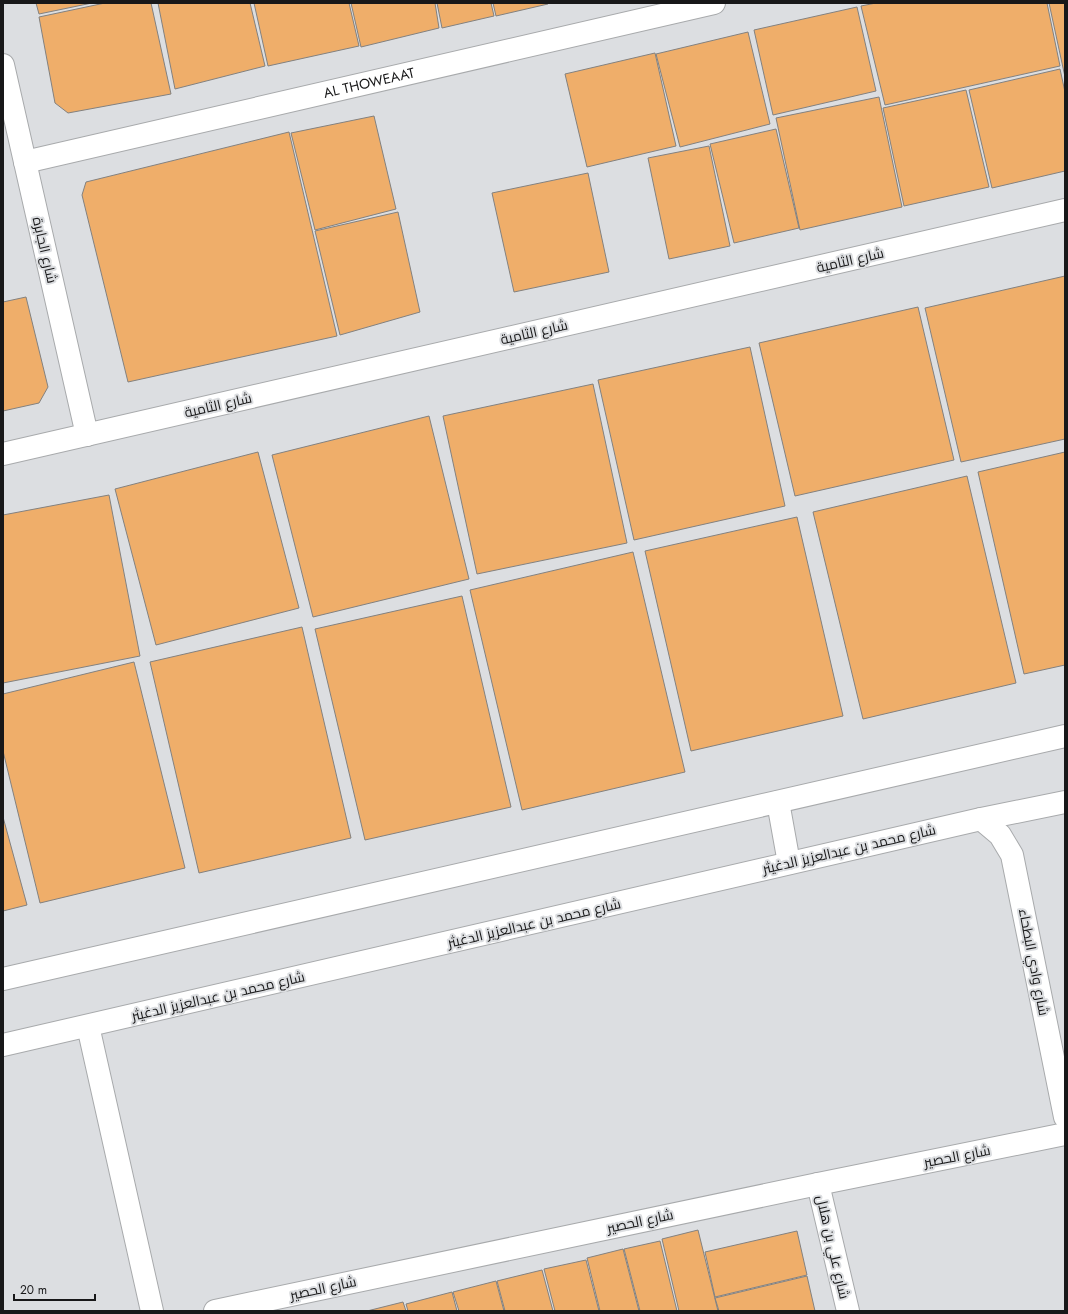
<svg xmlns="http://www.w3.org/2000/svg" width="1068" height="1314" font-family="Jost,Cairo,sans-serif">
	<style>
		.building { fill: #efae6a; stroke: #83817f }
		.lines { fill: none; stroke-linecap: round; stroke-linejoin: round }
		.minor-casing { stroke: #a8aaac; stroke-width: 24 }
		.minor { stroke: #fff; stroke-width: 22 }
		.labels { text-anchor: middle; dominant-baseline: central; stroke-width: 4; stroke-linejoin: round; paint-order: stroke }
		.street-label { font-size: 14px; fill: #181819; stroke: #dcdee1 }
	</style>
	<rect width="100%" height="100%" fill="#dcdee1"/>
	<path class="building" d="M36,3H92L39,14Z
		M105,3H151L171,94L68,113L55,103L39,17Z
		M158,3H250L265,66L175,89Z
		M254,3H349L359,46L268,66Z
		M351,3H435L439,28L361,47Z
		M437,3H491L494,16L442,28Z
		M493,3H548V4L496,16Z
		M876,3H1047L1060,66L885,105L861,6Z
		M1049,3H1065V77Z
		M857,7L876,91L773,115L754,30Z
		M748,32L770,124L680,147L656,54Z
		M655,53L676,146L587,167L565,74Z
		M1060,69L1065,92V171L992,188L969,90Z
		M966,90L989,187L904,206L883,108Z
		M879,97L902,207L800,230L776,118Z
		M374,116L396,209L315,230L291,133Z
		M776,129L799,228L734,243L710,144Z
		M289,132L337,336L128,382L82,195L86,182Z
		M709,146L730,246L669,259L648,158Z
		M588,173L609,272L514,292L492,193Z
		M398,212L420,312L340,335L315,231Z
		M1065,276V439L961,462L925,308Z
		M26,297L48,387L39,403L3,411V302Z
		M918,307L954,460L795,496L759,343Z
		M750,347L785,506L634,540L598,380Z
		M593,384L627,543L477,574L443,416Z
		M429,416L469,579L313,617L272,455Z
		M258,452L299,608L156,645L115,489Z
		M1065,452V665L1024,674L978,472Z
		M967,476L1016,683L863,719L813,512Z
		M109,495L140,656L3,683V515Z
		M797,517L843,716L691,751L645,551Z
		M633,552L685,772L522,810L470,590Z
		M462,596L511,807L365,840L315,629Z
		M302,627L351,838L199,873L150,662Z
		M134,662L185,868L40,903L3,751V694Z
		M3,817L27,905L3,911Z
		M698,1230L718,1311H679L662,1239Z
		M797,1231L807,1275L715,1297L705,1252Z
		M660,1241L677,1311H640L624,1249Z
		M623,1249L639,1311H600L587,1258Z
		M586,1260L599,1311H555L544,1269Z
		M542,1270L553,1311H505L497,1281Z
		M807,1276L815,1311H719L715,1298Z
		M496,1281L504,1311H459L453,1292Z
		M452,1292L457,1311H408L406,1304Z
		M403,1302L406,1311H367Z"/>
	<g class="lines">
		<g class="minor-casing">
			<g id="minor">
				<path d="M3,65L87,435"/>
				<path id="s1" d="M25,162L714,3"/>
				<path d="M3,454L1065,210"/>
				<path d="M778,802L789,863"/>
				<path d="M981,819L1000,835L1012,855L1065,1117"/>
				<path d="M3,979L1065,736"/>
				<path d="M88,1026L152,1311"/>
				<path d="M3,1045L981,819L1065,802"/>
				<path d="M818,1184L848,1311"/>
				<path d="M215,1311L818,1184L1065,1134"/>
			</g>
		</g>
		<use href="#minor" class="minor"/>
	</g>
	<g class="labels">
		<g class="street-label">
			<text stroke="none"><textPath href="#s1" startOffset="353">AL THOWEAAT</textPath></text>
			<text transform="translate(45 250) rotate(77)">شارع الجابرة</text>
			<text transform="translate(850 260) rotate(-13)">شارع الثامية</text>
			<text transform="translate(534 332) rotate(-13)">شارع الثامية</text>
			<text transform="translate(218 405) rotate(-13)">شارع الثامية</text>
			<text transform="translate(849 849) rotate(-13)">شارع محمد بن عبدالعزيز الدغيثر</text>
			<text transform="translate(534 923) rotate(-13)">شارع محمد بن عبدالعزيز الدغيثر</text>
			<text transform="translate(1034 962) rotate(79)">شارع وادي البطحاء</text>
			<text transform="translate(218 996) rotate(-13)">شارع محمد بن عبدالعزيز الدغيثر</text>
			<text transform="translate(957 1156) rotate(-11)">شارع الحصير</text>
			<text transform="translate(640 1221) rotate(-12)">شارع الحصير</text>
			<text transform="translate(833 1247) rotate(77)">شارع علي بن هلال</text>
			<text transform="translate(323 1288) rotate(-12)">شارع الحصير</text>
		</g>
	</g>
	<rect width="1068" height="1314" fill="none" stroke="#181819" stroke-width="8"/>
	<path d="M14 1294v6h81v-6" fill="none" stroke="#181819" stroke-width="2"/>
	<text x="20" y="1294" font-size="12" fill="#181819" stroke="#dcdee1" stroke-width="3" paint-order="stroke">20 m</text>
</svg>
